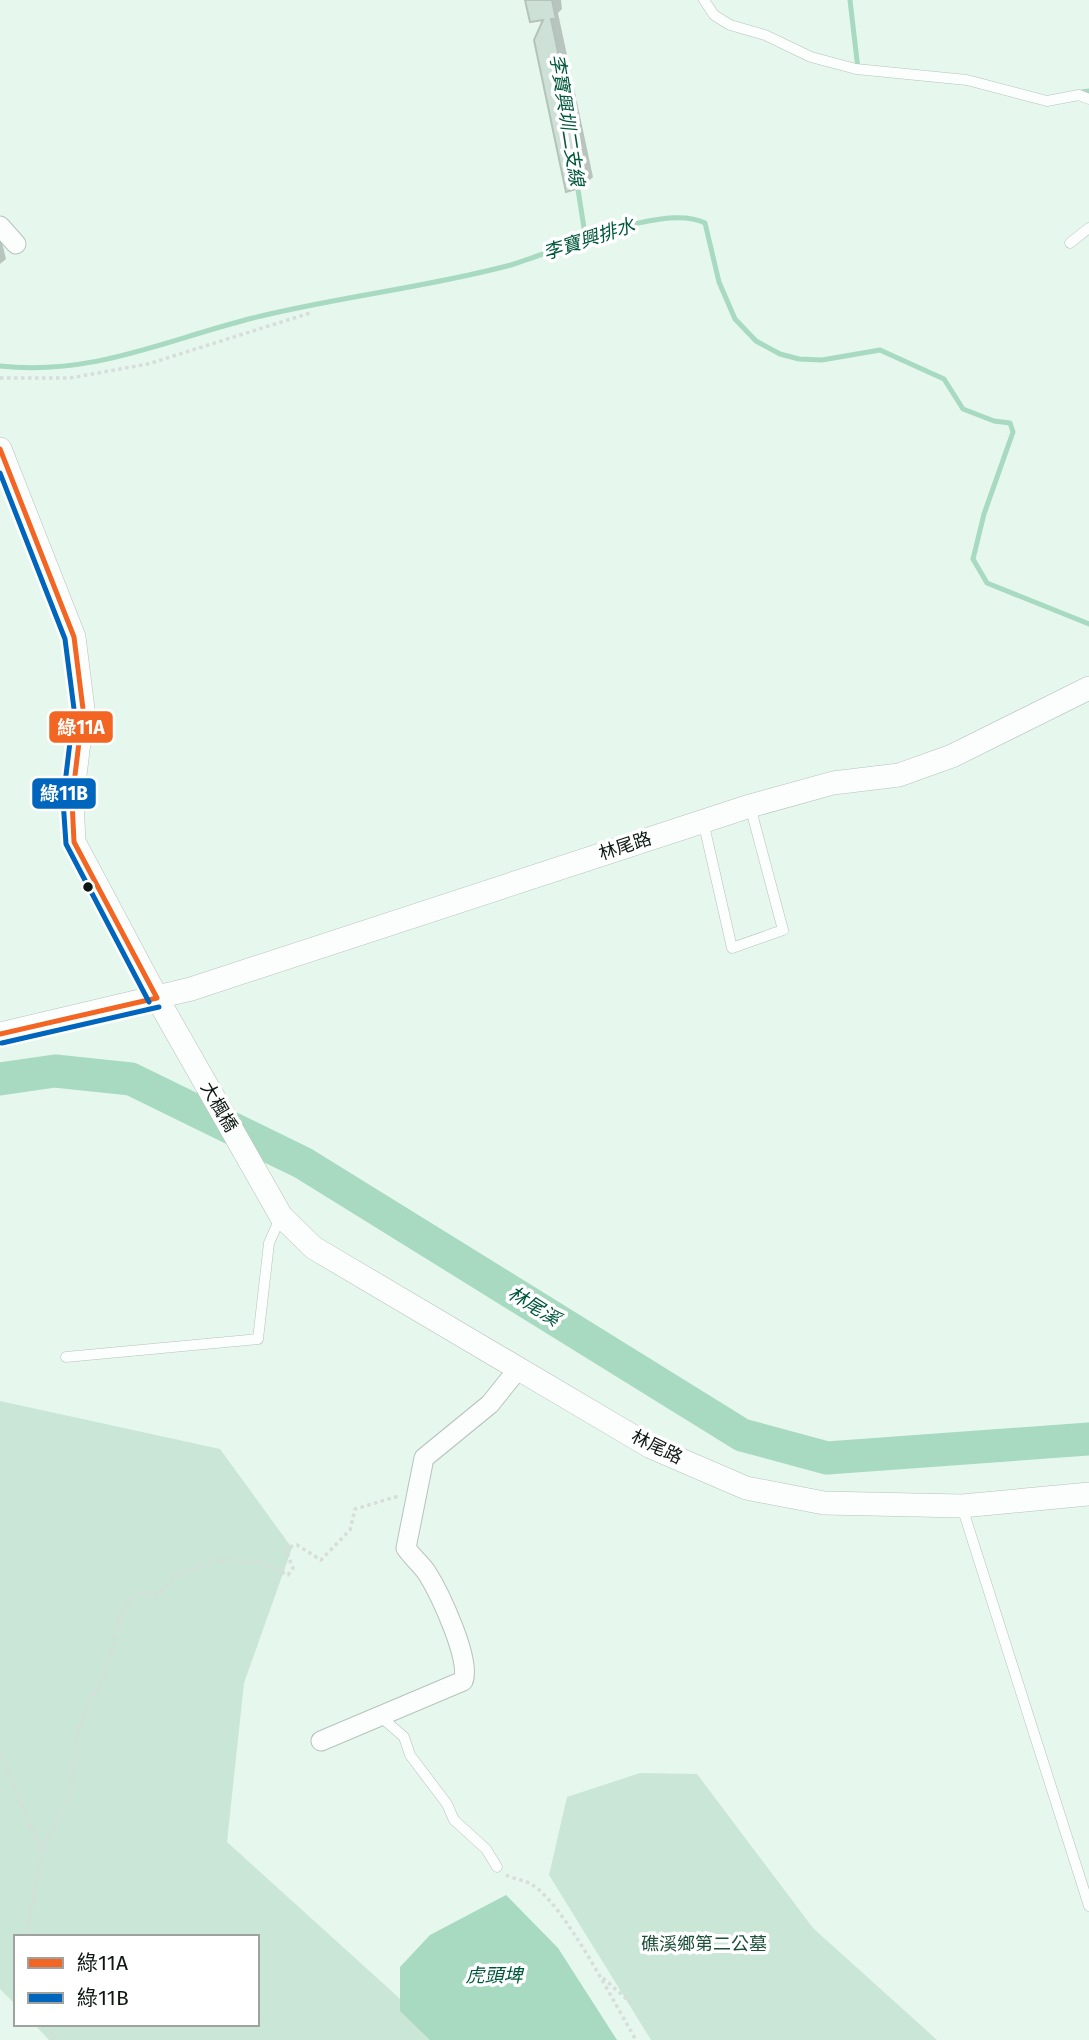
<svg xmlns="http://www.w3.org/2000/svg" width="1089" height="2040" font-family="'Fira Sans','Noto Sans TC',sans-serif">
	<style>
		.green { fill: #c9e6d7 }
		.water { fill: #a7dac0 }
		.shadow { fill: #0003 }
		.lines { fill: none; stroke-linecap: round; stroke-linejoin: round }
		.stream { stroke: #a7dac0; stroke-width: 5 }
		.river { stroke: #a7dac0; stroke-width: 33 }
		.building { fill: #cde1d7; stroke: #b5c3bb; stroke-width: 2 }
		.service-casing { stroke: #b6c3bc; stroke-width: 11 }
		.minor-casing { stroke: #b6c3bc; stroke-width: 21 }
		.tertiary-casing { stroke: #b6c3bc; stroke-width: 24 }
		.path { stroke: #d7ddda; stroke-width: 3.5; stroke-dasharray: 3.5 3.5; stroke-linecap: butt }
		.service { stroke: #fbfefc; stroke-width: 10 }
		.minor { stroke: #fbfefc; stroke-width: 19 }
		.tertiary { stroke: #fbfefc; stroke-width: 23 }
		.bus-1-casing { stroke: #fff; stroke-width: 10 }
		.bus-2-casing { stroke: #fff; stroke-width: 10 }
		.bus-1 { stroke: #f26522; stroke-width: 5 }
		.bus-2 { stroke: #0065bd; stroke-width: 5 }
		.bus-dot { fill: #0d1812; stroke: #fff; stroke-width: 2.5 }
		.labels { text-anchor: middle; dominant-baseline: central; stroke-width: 7; stroke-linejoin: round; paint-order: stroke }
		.street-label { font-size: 18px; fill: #0d1812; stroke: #fff }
		.park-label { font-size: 18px; fill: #1d503a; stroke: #fff }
		.water-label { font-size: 19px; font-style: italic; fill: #00583b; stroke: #fff }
		.line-badge { stroke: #fff; stroke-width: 2.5 }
		.badge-label { font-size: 19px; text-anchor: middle; font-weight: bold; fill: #fff }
	</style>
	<rect width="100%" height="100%" fill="#e6f7ee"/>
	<path class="green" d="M0,1401L220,1449L292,1548L244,1683L227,1842L397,1996L437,2040H49L34,2024H257V1937H16V2005L0,1989Z
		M640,1773L697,1774L813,1928L937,2040H651L549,1875L567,1797Z"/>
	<path class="water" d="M506,1895L558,1948L617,2040H430L400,2011V1967L430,1935Z"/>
	<path class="shadow" d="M527,0H561L562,9L558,13L593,177L585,185L546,18Z
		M0,234L6,259L0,264Z"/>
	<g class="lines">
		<path class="stream" d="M850,0L858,69
			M1075,93L1089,91
			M577,183L586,241
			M0,366C93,376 165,340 253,318C337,297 423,288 507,266C555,253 662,201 705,223L719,282L735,319L756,341L780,354L799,359L822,360L880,350L944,379L963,409L994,421L1010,423L1013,432L984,514L973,559L987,583L1089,624"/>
		<path class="river" d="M0,1079L55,1071L131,1079L303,1163L742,1435L827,1458L1089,1439"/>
	</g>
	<path class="building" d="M525,0H552L556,19H551L586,186L566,192L534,40L543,20L530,22Z"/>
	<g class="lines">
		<g class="service-casing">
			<path id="service" d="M704,0L714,15L730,25L765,35L811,57L856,69L967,80L1047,101L1079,95L1089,99
				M1070,243L1089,228
				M703,821L732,948L783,930L750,806
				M66,1357L258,1339L269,1243L281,1216
				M962,1507L1089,1906
				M381,1717L404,1737L410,1755L447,1804L454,1820L486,1849L497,1867"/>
		</g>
		<g class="minor-casing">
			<path id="minor" d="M0,226L16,244
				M321,1741L463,1681C472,1661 439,1592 427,1573C421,1564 412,1557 406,1548L424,1458L490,1404L518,1369"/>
		</g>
		<g class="tertiary-casing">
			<path id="tertiary" d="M0,449L74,637L83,709L72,800L74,842L157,998L281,1216L314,1248L651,1447L746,1488L824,1503L962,1506L1089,1494
				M0,1034L191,989L750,806L833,783L899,775L952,756L1089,688"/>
		</g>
		<path class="path" d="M0,378H70L148,364L310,313
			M0,1752L41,1851
			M506,1875C514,1879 524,1880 531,1884C564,1903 615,2005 636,2040
			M26,1937L42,1851L71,1793L77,1736L88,1703L105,1676L120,1616L132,1598L144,1593L154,1597L177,1575L216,1560L260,1562L288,1575L293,1568L285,1548L297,1545L321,1560L350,1530L355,1509L399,1496
			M603,1978L631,2003
			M49,2024L53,2040"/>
		<use href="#service" class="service"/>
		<use href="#minor" class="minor"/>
		<use href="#tertiary" class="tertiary"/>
		<g class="bus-1-casing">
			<path id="bus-1" d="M0,449L74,637L83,709L72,800L74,842L157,998
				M0,1034L157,998"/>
		</g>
		<g class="bus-2-casing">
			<path id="bus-2" d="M0,473L65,639L74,709L63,800L66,844L149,1002
				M2,1043L159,1007"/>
		</g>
		<use href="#bus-1" class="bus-1"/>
		<use href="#bus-2" class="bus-2"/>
	</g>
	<circle class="bus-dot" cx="88" cy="887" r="6"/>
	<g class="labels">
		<g class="street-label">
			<text transform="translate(625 846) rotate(-18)">林尾路</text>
			<text transform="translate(219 1107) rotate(60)">大楓橋</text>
			<text transform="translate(657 1447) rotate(26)">林尾路</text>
		</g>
		<g class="park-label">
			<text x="704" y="1944">礁溪鄉第二公墓</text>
		</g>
		<g class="water-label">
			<text transform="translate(567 120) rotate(81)">李寶興圳二支線</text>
			<text transform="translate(589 239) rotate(-18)">李寶興排水</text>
			<text transform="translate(534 1306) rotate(32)">林尾溪</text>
			<text x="494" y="1975">虎頭埤</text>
		</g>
	</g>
	<g class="line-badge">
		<rect x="48" y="710" width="66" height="34" rx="7" fill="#f26522"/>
		<rect x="31" y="777" width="66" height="33" rx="7" fill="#0065bd"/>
	</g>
	<g class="badge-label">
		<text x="81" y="734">綠11A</text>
		<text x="64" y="800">綠11B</text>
	</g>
	<rect x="14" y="1935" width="245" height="91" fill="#ffffff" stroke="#9ea3a0" stroke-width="2"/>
	<rect x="28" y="1958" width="35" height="10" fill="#f26522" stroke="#9ea3a0" stroke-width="2"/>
	<text x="77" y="1970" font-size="21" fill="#0d1812">綠11A</text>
	<rect x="28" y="1993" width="35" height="10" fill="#0065bd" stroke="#9ea3a0" stroke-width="2"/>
	<text x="77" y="2005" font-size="21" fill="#0d1812">綠11B</text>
</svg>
